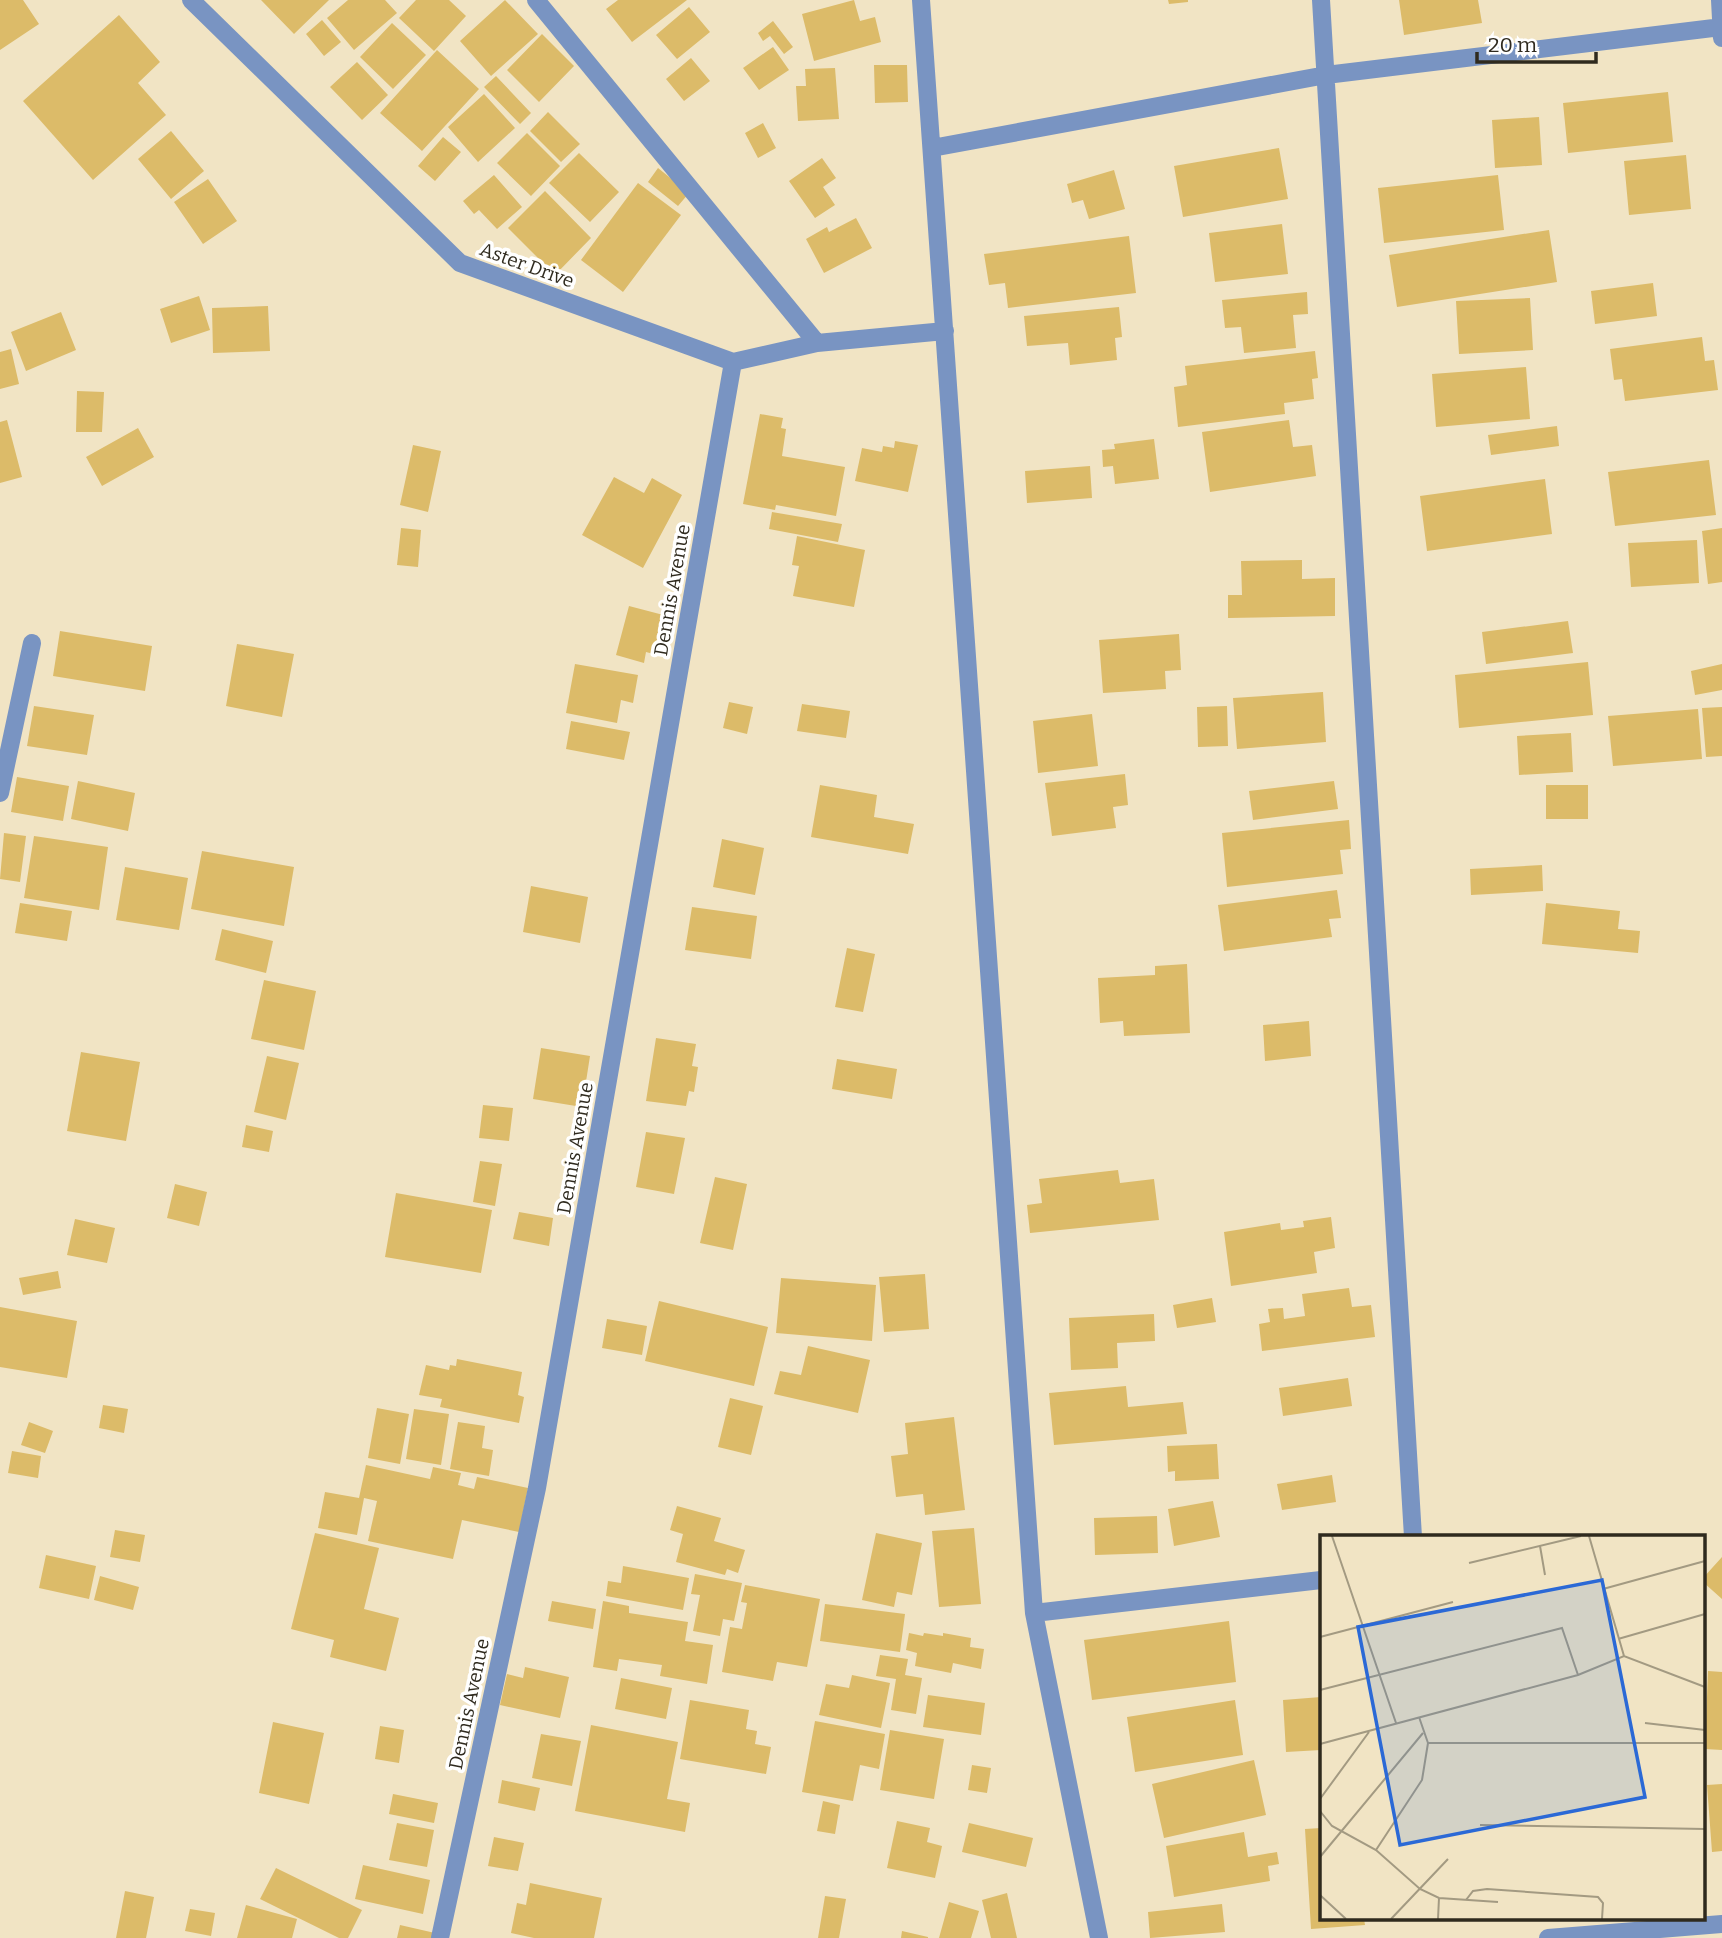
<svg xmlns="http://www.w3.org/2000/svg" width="1722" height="1938" font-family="Bitter,serif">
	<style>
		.building { fill: #dcbb69 }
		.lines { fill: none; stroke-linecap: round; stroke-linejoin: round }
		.street { stroke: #7994c2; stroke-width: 18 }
		.labels { text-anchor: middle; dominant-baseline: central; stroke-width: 7; stroke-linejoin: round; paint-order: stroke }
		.street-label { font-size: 19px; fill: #2f2a1e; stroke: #fff }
		.inset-road { fill: none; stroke: #a39a82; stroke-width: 2 }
		.view { fill: #2b69d6; fill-opacity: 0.15; stroke: #2b69d6; stroke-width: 3.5 }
		.inset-edge { fill: none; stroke: #2f2a1e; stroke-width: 3.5 }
	</style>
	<rect width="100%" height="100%" fill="#f1e4c4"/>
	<path class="building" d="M0,0H23L39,24L0,50Z
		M261,0H329L294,34Z
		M348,0H385L397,13L354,50L327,18Z
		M416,0H449L466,16L434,51L399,18Z
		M505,0L538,34L491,76L460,41Z
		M618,0H687L632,42L606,9Z
		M854,0L860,21L875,17L881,42L814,61L802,14Z
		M1168,0H1188V2L1169,4Z
		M1399,0H1478L1482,23L1404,35Z
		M689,7L710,32L677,59L656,35Z
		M119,15L160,62L138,83L166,115L93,180L23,101Z
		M322,20L341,42L324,56L306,34Z
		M773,21L793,47L784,54L770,36L763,41L758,33Z
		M392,23L426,55L393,89L360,57Z
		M542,34L574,66L539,102L507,70Z
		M773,47L789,70L759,90L743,68Z
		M437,50L479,89L422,151L380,113Z
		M691,58L710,81L684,101L666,79Z
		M357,62L388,95L362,120L330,87Z
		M874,65H907L908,102L875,103Z
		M835,68L839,119L798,121L796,86H806L805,69Z
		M496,76L531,113L520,124L484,87Z
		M1668,92L1673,142L1568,153L1563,103Z
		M484,94L515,128L478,162L448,127Z
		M548,112L580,144L561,162L530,131Z
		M1539,117L1542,165L1495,168L1492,120Z
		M763,123L776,148L758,158L745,133Z
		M171,131L204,171L171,199L138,159Z
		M527,133L560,166L531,196L497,163Z
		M443,137L461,152L435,181L418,166Z
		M1279,148L1288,199L1183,217L1174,166Z
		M579,153L619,192L590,222L549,183Z
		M1686,155L1691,209L1629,215L1624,161Z
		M822,158L836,178L823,187L835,205L815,218L789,181Z
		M658,168L689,193L678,206L648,182Z
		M1114,170L1125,209L1089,219L1083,200L1072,203L1067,184Z
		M494,175L522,207L497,229L479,210L474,214L463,201Z
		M1498,175L1504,230L1384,243L1378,188Z
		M208,179L237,221L203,244L174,202Z
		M638,183L681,215L623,292L581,260Z
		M545,191L591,238L555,275L508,228Z
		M856,218L872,248L824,273L806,239L827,227L829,232Z
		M1282,224L1288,274L1215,282L1209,233Z
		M1549,230L1557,282L1397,307L1389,255Z
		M1129,236L1136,293L1008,308L1005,283L989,285L984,254Z
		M1653,283L1657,316L1595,324L1591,291Z
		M1307,292L1308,314L1293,315L1296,348L1244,353L1241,327L1225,328L1222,300Z
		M199,296L210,330L171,343L160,309Z
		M1530,298L1533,350L1459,354L1456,301Z
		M268,306L270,351L213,353L212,308Z
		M1119,307L1122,337L1115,338L1117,360L1070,365L1068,343L1027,346L1024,316Z
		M61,312L76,350L26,371L11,332Z
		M1702,337L1705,361L1714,360L1718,390L1625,401L1622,379L1614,380L1610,349Z
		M11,349L19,384L0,389V352Z
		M1315,351L1318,378L1312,379L1314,399L1284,403L1285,414L1178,427L1174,387L1187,385L1185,366Z
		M1526,367L1530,419L1436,427L1432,374Z
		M77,391L104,392L102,432H76Z
		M760,414L783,418L781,428L786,429L782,456L845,467L836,516L776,505L775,510L743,504Z
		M7,420L22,477L0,483V422Z
		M1289,420L1293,447L1312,445L1316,476L1210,492L1202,432Z
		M1557,426L1559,446L1491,455L1488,435Z
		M138,428L154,457L102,486L86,457Z
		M1154,439L1159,479L1115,484L1113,466L1103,467L1102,450L1115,449L1114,444Z
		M895,441L918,445L908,492L855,481L862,448L882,452L883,446L894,448Z
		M413,445L441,451L428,512L400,505Z
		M1709,460L1716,515L1615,526L1608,472Z
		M1090,466L1092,498L1027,503L1025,471Z
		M614,477L644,493L652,478L682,495L643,568L582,535Z
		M1545,479L1552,534L1427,551L1420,496Z
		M772,512L842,524L838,542L769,529Z
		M401,528L421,530L418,567L397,565Z
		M1722,528V582L1708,584L1702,531Z
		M797,536L865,550L854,607L793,596L799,566L792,565Z
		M1697,540L1699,583L1631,587L1628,543Z
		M1302,560V579L1335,578V616L1228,618V595H1242L1241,561Z
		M629,606L671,617L661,656L646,652L644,663L616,655Z
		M1568,621L1573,653L1486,664L1482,632Z
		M60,631L152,646L145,691L53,676Z
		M1179,634L1181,670L1165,671L1166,689L1103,693L1099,640Z
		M237,644L294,654L282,717L226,706Z
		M1588,662L1593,715L1459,728L1455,675Z
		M575,664L638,675L633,703L621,700L617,723L566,713Z
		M1722,664V690L1695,695L1691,671Z
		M1323,692L1326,742L1237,749L1233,698Z
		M729,702L753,707L747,734L723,728Z
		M802,704L850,711L846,738L797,731Z
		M34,706L94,715L87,755L27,746Z
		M1227,706L1228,746L1198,747L1197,707Z
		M1722,707V756L1706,757L1702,708Z
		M1698,709L1702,759L1613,766L1608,716Z
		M1092,714L1098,766L1038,773L1033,721Z
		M571,721L630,732L624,760L566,749Z
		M1571,733L1573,772L1519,775L1517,736Z
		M1125,774L1128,805L1113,807L1116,828L1052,836L1045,783Z
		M17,777L69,786L63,821L11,812Z
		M78,781L135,793L128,831L71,819Z
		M1334,781L1338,809L1253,820L1249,791Z
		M820,785L877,795L874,817L914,824L908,854L811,837Z
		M1546,785H1588V819H1546Z
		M1349,820L1351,849L1340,850L1343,874L1227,887L1222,833Z
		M4,833L26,836L20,882L0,879Z
		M34,836L108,847L99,910L24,898Z
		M722,839L764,848L755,895L713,887Z
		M202,851L294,867L284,926L191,909Z
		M1542,865L1543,891L1471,895L1470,869Z
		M125,867L188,878L179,930L116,920Z
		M531,886L588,897L580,943L523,932Z
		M1337,890L1341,918L1329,919L1332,937L1224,951L1218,905Z
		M20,903L72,911L67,941L15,933Z
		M1546,903L1620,911L1618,929L1640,931L1638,953L1542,944Z
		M692,907L757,916L751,959L685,950Z
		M222,929L273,941L266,973L215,960Z
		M847,948L875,954L863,1012L835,1007Z
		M1187,964L1190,1033L1124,1036L1123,1021L1100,1023L1098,978L1155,975V966Z
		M264,980L316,991L304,1050L251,1039Z
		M1309,1021L1311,1056L1265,1061L1263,1025Z
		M656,1038L696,1044L692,1066L698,1067L694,1092L689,1091L686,1106L646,1101Z
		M541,1048L590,1056L582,1107L533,1099Z
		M81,1052L140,1062L126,1141L67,1131Z
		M267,1056L299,1063L286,1120L254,1112Z
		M837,1059L897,1069L892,1099L832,1089Z
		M483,1105L513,1108L509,1141L479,1138Z
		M246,1125L273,1131L269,1152L242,1147Z
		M646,1132L685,1138L674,1194L636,1187Z
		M480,1161L502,1164L495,1206L473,1202Z
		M1118,1170L1120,1183L1154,1179L1159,1220L1030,1233L1027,1205L1042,1203L1039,1179Z
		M715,1177L747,1184L733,1250L700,1243Z
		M175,1184L207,1192L199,1226L167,1218Z
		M396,1193L492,1210L481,1273L385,1257Z
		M519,1212L553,1218L549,1246L513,1239Z
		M1331,1217L1335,1248L1314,1252L1317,1273L1231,1286L1224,1232L1280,1223L1281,1230L1304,1227L1303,1221Z
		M75,1219L115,1228L107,1263L67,1255Z
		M58,1271L61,1288L23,1295L19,1278Z
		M925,1274L929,1329L884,1332L879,1277Z
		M781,1278L876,1285L872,1341L776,1333Z
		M1349,1288L1352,1307L1371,1305L1375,1337L1262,1351L1259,1324L1270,1322L1268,1309L1283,1308L1284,1319L1305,1316L1302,1294Z
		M1212,1298L1216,1322L1177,1328L1173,1305Z
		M659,1301L768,1327L754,1386L645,1361Z
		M0,1307L77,1321L67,1378L0,1367Z
		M1154,1314L1155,1341L1117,1343L1118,1368L1071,1370L1069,1318Z
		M607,1319L647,1326L642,1355L602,1348Z
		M808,1346L870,1360L858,1413L774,1394L780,1371L801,1375Z
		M457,1359L522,1372L518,1395L524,1397L519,1423L440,1407L442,1399L419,1395L426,1365L449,1370L450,1365L456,1366Z
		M1348,1378L1352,1406L1283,1416L1279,1388Z
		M1126,1386L1128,1407L1183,1402L1187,1434L1054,1445L1049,1393Z
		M730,1398L763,1406L751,1455L718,1447Z
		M103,1405L128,1409L124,1433L99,1428Z
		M377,1408L409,1414L400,1464L368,1458Z
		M414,1409L449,1414L441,1465L406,1459Z
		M954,1417L965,1510L925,1515L923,1494L896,1497L891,1456L908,1454L905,1423Z
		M29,1422L53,1431L45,1453L21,1445Z
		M458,1422L485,1426L482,1448L493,1450L489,1476L450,1469Z
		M1217,1444L1219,1479L1175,1481V1471L1168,1472L1167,1446Z
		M12,1451L41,1456L38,1478L8,1473Z
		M366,1465L430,1479L433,1467L461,1473L458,1485L474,1489L477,1477L528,1488L519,1532L462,1520L453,1559L368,1541L377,1501L364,1498L357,1535L318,1528L325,1492L359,1498Z
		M1332,1475L1336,1502L1282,1510L1277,1484Z
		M1213,1501L1220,1537L1174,1546L1168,1509Z
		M677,1506L721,1518L714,1541L745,1550L738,1573L727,1569L725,1575L676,1562L683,1534L670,1530Z
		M1157,1516L1158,1553L1095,1555L1094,1518Z
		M974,1528L981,1604L939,1607L932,1531Z
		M115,1530L145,1535L140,1562L110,1557Z
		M315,1533L379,1548L364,1609L399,1618L386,1671L330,1657L334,1640L291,1629Z
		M876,1533L922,1543L912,1595L897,1592L894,1607L862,1600Z
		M46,1555L96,1566L89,1599L39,1588Z
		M1722,1557V1599L1703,1582V1578Z
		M623,1566L689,1578L683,1610L606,1596L608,1581L621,1583Z
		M695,1574L742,1583L734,1621L723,1619L720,1636L693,1631L700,1595L691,1594Z
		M100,1576L139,1587L133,1610L94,1600Z
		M745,1585L820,1599L807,1667L777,1662L773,1681L722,1672L730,1627L742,1629L747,1603L741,1602Z
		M552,1601L596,1609L593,1629L548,1621Z
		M603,1601L629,1606V1613L688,1622L685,1641L713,1645L707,1684L660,1676L662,1665L619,1659L617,1671L593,1667Z
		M825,1604L905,1614L900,1652L820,1641Z
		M1229,1621L1236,1682L1092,1700L1084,1640Z
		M909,1633L923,1636L924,1633L943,1636V1633L971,1638L970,1647L984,1649L981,1669L953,1663L951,1673L915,1666L917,1653L906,1650Z
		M880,1655L908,1659L905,1675L922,1678L916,1714L891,1710L896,1679L876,1676Z
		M525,1667L569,1677L560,1718L500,1705L507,1674L523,1678Z
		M1708,1671L1722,1672V1750L1705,1749Z
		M852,1675L890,1683L881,1728L819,1715L826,1684L849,1688Z
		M621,1678L672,1688L666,1719L615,1709Z
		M928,1695L985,1703L981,1735L923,1727Z
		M1321,1697V1750L1286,1752L1283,1700Z
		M690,1700L749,1710L746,1729L757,1731L755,1744L771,1747L766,1774L680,1759Z
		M1235,1700L1243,1755L1135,1772L1127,1717Z
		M815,1721L885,1734L879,1769L860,1765L853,1801L802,1792Z
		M273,1722L324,1733L309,1804L259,1793Z
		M591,1725L678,1742L667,1799L690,1803L685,1832L575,1811Z
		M380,1726L404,1730L399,1763L375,1759Z
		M890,1730L944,1739L934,1799L880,1790Z
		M541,1734L581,1741L572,1786L532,1778Z
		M1254,1760L1266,1815L1164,1838L1152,1784Z
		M972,1765L991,1768L987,1793L968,1790Z
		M502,1780L540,1788L535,1811L498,1803Z
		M1722,1784V1851L1712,1852L1707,1785Z
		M393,1794L438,1803L434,1823L389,1814Z
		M823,1801L840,1805L835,1834L817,1831Z
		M897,1821L930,1828L927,1842L942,1846L935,1878L887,1868Z
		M397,1823L434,1830L427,1867L389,1860Z
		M969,1823L1033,1838L1026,1867L962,1852Z
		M1321,1828V1919H1364L1365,1925L1311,1929L1305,1829Z
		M1244,1832L1248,1857L1277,1852L1279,1864L1268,1866L1270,1881L1174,1897L1166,1846Z
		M494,1837L524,1843L518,1871L488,1866Z
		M363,1865L430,1880L423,1914L355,1899Z
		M276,1868L362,1910L348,1938H339L260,1899Z
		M530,1883L602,1898L594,1938H534L511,1933L517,1903L526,1905Z
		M125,1891L154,1897L146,1938H116Z
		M1007,1893L1017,1938H991L982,1900Z
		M825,1896L846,1899L839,1938H818Z
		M949,1902L979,1911L971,1938H939Z
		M1222,1904L1225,1932L1150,1938L1148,1912Z
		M246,1905L297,1919L292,1938H237Z
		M190,1909L215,1913L211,1936L185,1931Z
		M400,1925L435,1933L434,1938H397Z
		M902,1931L928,1937V1938H901Z"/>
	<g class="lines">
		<path class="street" d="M191,0L460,263L733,362L817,343L945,331
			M536,0L817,343
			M921,0L1034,1613L1099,1938
			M1321,0L1413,1537
			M1720,0L1722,38
			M932,148L1326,75L1722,27
			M0,793L32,643
			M1034,1613L1321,1580
			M440,1938L537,1488L733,362
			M1548,1938L1722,1924"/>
	</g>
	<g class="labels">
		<g class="street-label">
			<text transform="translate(527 265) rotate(20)">Aster Drive</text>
			<text transform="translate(672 590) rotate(-80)">Dennis Avenue</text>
			<text transform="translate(575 1148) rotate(-80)">Dennis Avenue</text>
			<text transform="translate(469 1704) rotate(-78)">Dennis Avenue</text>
		</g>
	</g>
	<g transform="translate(1320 1535)">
		<rect width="385" height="385" fill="#f1e4c4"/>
		<path class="inset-road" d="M12,1L76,188M269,1L304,121M220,11L225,40M149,28L261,1M283,54L385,26M0,102L133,67M298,104L385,79M0,155L242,93L258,140M325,188L385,195M108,208H385M0,209L258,140L304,121L385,152M0,264L49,197M0,276L12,291L56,315L100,354L119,363L178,367M160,290L385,294M56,315L102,245L108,208L99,182M0,322L103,198M0,360L26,384M146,365L153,356L167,354L278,362L283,368L282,384M71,384L128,324M118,384L119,363"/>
		<path class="view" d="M282,45L325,262L80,310L38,92Z"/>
		<rect width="385" height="385" class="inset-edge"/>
	</g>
	<path d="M1477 52v10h119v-10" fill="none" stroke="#2f2a1e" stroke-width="3.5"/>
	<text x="1488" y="52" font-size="21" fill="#2f2a1e" stroke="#ffffff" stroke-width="5" paint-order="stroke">20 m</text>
</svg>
